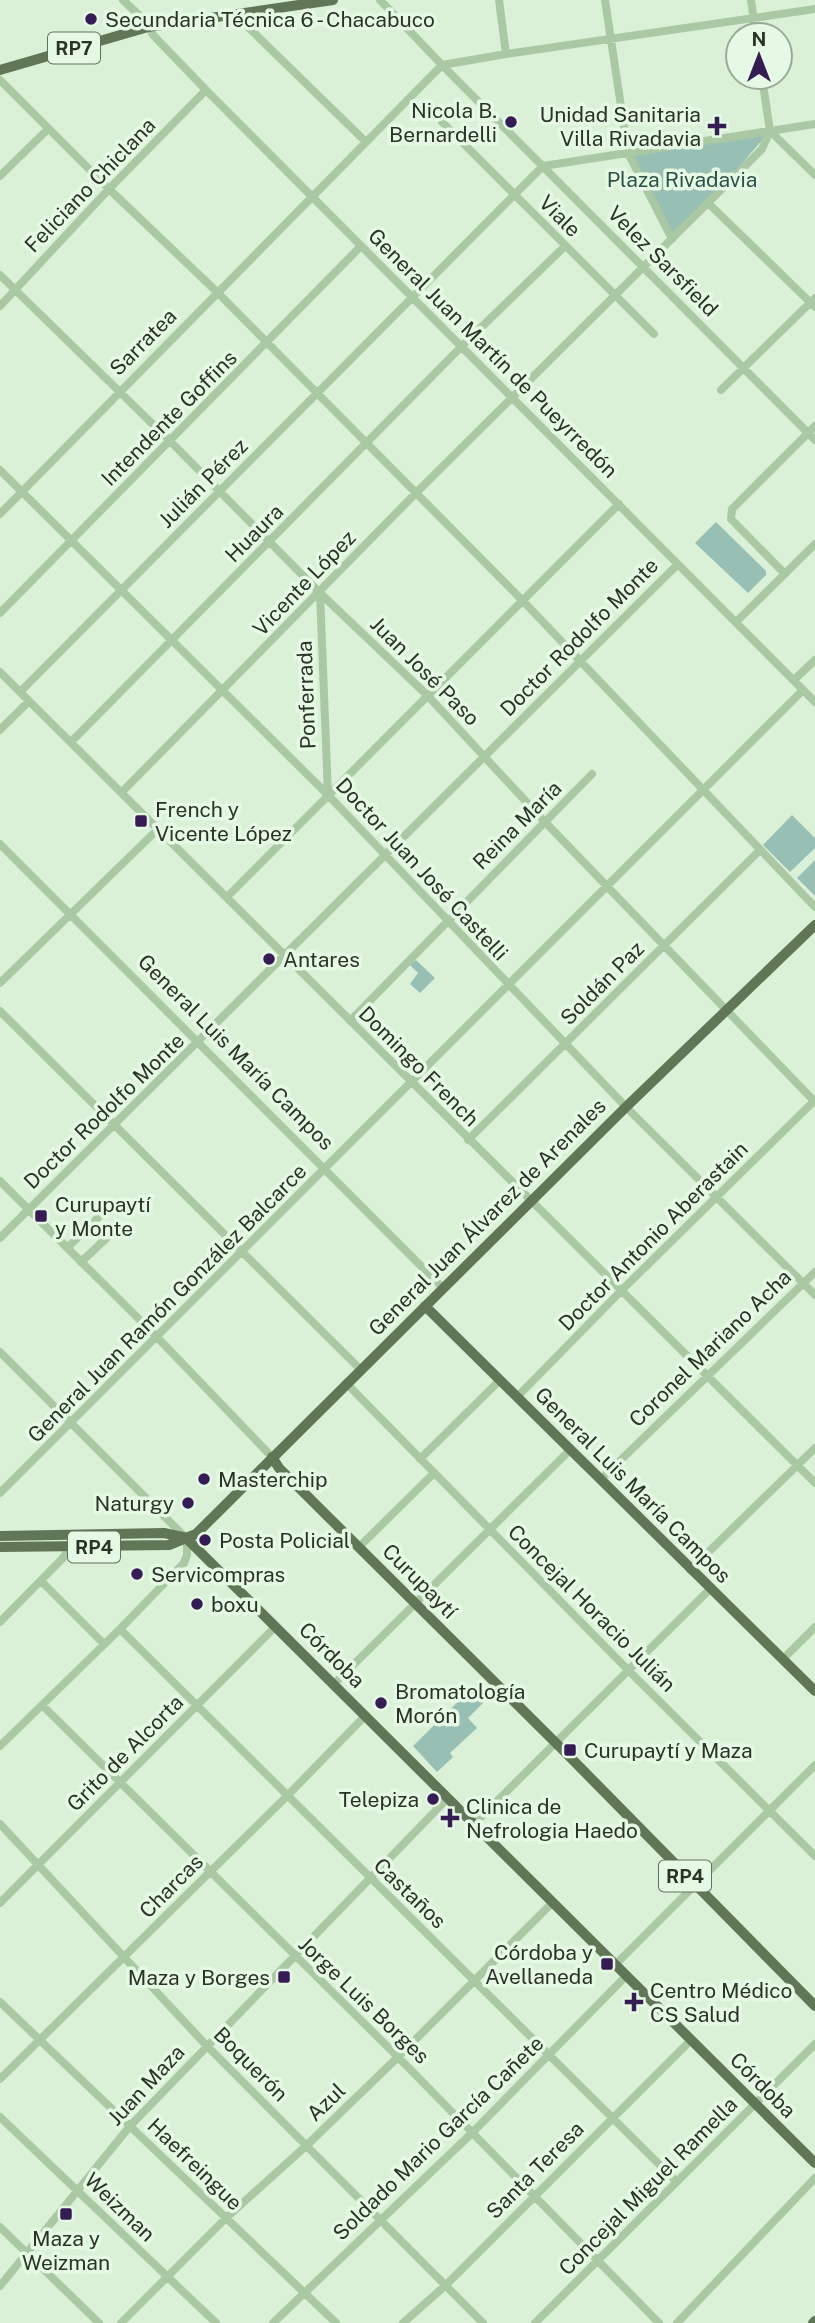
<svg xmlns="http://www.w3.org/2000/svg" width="815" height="2323" font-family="'Public Sans',sans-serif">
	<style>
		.green { fill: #98bfb4 }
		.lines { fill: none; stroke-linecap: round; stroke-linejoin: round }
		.minor { stroke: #aac8a4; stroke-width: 8 }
		.major { stroke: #607657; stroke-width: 10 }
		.poi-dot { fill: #351c54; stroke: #e6f9e4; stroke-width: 2.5 }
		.labels { text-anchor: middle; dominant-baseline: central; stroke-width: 7; stroke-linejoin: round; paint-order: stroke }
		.shield { fill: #e6f9e4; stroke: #626f5f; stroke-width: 2 }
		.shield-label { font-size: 19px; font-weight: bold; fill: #2a3426 }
		.poi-label { font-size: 21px; fill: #2a3426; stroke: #e6f9e4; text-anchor: start }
		.park-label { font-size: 21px; fill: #2a5247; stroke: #e6f9e4 }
		.street-label { font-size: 21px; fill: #2a3426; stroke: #e6f9e4 }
	</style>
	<rect width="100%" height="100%" fill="#daf1d8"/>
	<path class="green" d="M770,131L708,203L672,239L628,153Z
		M716,522L766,571V575L748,593L695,543Z
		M792,815L815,838V848L790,872L763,845Z
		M815,860V896L797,878Z
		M416,960L435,978L420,993L410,984L418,973L410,965Z
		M478,1682L491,1695L468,1718L477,1728L450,1753L453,1757L437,1772L413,1746Z"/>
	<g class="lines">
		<path class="minor" d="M123,0L142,18L154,36L206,90L815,702
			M380,0L442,65L815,440
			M499,0L506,54
			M605,0L628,153L672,239
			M751,0L756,35
			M238,13L247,26L366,142
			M762,77L770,131L815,175
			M0,80L109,189L217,292L523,601L815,907
			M442,122L654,334
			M0,176L48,129
			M708,203L815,307
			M0,275L170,441L320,593L428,696L545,822L815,1102
			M0,306L109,189L206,90
			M721,390L815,298
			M0,470L328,795L626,1107L815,1295
			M0,514L442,65L506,54L815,9
			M785,574L731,519L732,509L815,426
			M320,593L328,795
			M0,613L361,246
			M736,622L815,544
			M0,672L815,1483
			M794,680L815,660
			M20,692L543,166L815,124
			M0,730L29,701
			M71,742L461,347L565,246
			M122,792L416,493L762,149L770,131
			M0,844L443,1288
			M227,897L619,504
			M0,983L158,829
			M0,1011L360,1369
			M350,1021L592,774
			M468,1140L760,850
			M0,1181L156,1336L272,1457
			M0,1238L678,564
			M67,1248L107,1209
			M81,1262L115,1230
			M0,1352L187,1539V1555L184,1563L120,1629L0,1746
			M346,1383L629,1671L815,1856
			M517,1397L623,1289L815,1100
			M420,1459L500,1380
			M600,1480L815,1272
			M0,1493L803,690
			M359,1547L434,1473
			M690,1570L815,1448
			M41,1581L104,1644
			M0,1622L62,1559L71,1547
			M120,1629L676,2181
			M783,1659L815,1627
			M333,1685L570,1450
			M42,1705L398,2057L659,2323
			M0,1824L206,2045L483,2323
			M474,1824L710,1589
			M0,1903L275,1627
			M615,1965L815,1765
			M0,2002L336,2323
			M0,2079L287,1796L365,1716
			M0,2117L216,2323
			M0,2227L99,2323
			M0,2286L130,2126L448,1798
			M121,2323L226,2218L307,2145L398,2057L552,1903
			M273,2323L473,2132L626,1976
			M403,2323L446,2285L691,2040
			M535,2323L815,2044
			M677,2323L815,2178"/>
		<path class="major" d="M0,70L148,27L333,0
			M425,1306L815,1691
			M272,1457L279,1468L566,1753L815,2006
			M0,1536L164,1533L187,1538
			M187,1539L815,2163
			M0,1547L169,1545L196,1534L626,1107L815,925
			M813,2323L815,2321"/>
	</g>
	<g class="poi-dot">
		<circle cx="91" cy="19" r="7"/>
		<circle cx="511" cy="122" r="7"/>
		<path d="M713.5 115.5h7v7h7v7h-7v7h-7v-7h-7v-7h7z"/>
		<rect x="134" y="814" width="14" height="14" rx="3.5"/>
		<circle cx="269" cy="959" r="7"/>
		<rect x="34" y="1209" width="14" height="14" rx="3.5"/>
		<circle cx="204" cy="1479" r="7"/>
		<circle cx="188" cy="1503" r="7"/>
		<circle cx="205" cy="1540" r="7"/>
		<circle cx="137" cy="1574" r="7"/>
		<circle cx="197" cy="1604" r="7"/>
		<circle cx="381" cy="1703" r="7"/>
		<rect x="563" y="1743" width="14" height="14" rx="3.5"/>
		<circle cx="433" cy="1799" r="7"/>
		<path d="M446.5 1807.5h7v7h7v7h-7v7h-7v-7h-7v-7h7z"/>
		<rect x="600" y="1957" width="14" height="14" rx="3.5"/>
		<rect x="277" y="1970" width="14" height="14" rx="3.5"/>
		<path d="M630.5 1991.5h7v7h7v7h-7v7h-7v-7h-7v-7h7z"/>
		<rect x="59" y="2207" width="14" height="14" rx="3.5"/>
	</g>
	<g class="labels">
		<g class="shield">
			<rect x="48" y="32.5" width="52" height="31" rx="5"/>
			<rect x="68" y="1531.5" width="52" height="31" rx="5"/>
			<rect x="659" y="1860.5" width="52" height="31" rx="5"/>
		</g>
		<g class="shield-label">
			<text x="74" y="48">RP7</text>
			<text x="94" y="1547">RP4</text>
			<text x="685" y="1876">RP4</text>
		</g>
		<g class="poi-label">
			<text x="105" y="19">Secundaria Técnica 6 - Chacabuco</text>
			<text x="497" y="110" text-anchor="end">Nicola B.<tspan x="497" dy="24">Bernardelli</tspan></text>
			<text x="701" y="114" text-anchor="end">Unidad Sanitaria<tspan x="701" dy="24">Villa Rivadavia</tspan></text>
			<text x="155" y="809">French y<tspan x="155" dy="24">Vicente López</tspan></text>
			<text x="283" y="959">Antares</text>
			<text x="55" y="1204">Curupaytí<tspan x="55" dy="24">y Monte</tspan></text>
			<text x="218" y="1479">Masterchip</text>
			<text x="174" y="1503" text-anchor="end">Naturgy</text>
			<text x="219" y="1540">Posta Policial</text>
			<text x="151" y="1574">Servicompras</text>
			<text x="211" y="1604">boxu</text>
			<text x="395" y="1691">Bromatología<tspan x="395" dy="24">Morón</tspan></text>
			<text x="584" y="1750">Curupaytí y Maza</text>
			<text x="419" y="1799" text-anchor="end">Telepiza</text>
			<text x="466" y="1806">Clinica de<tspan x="466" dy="24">Nefrologia Haedo</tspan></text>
			<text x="593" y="1952" text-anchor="end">Córdoba y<tspan x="593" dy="24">Avellaneda</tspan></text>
			<text x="270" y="1977" text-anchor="end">Maza y Borges</text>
			<text x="650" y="1990">Centro Médico<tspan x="650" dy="24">CS Salud</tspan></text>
			<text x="66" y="2238" text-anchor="middle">Maza y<tspan x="66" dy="24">Weizman</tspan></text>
		</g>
		<g class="park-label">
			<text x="682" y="179">Plaza Rivadavia</text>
		</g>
		<g class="street-label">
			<text transform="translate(90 185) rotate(-46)">Feliciano Chiclana</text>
			<text transform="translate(560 216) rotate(45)">Viale</text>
			<text transform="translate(663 261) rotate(45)">Velez Sarsfield</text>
			<text transform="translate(143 342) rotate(-45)">Sarratea</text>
			<text transform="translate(493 353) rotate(45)">General Juan Martín de Pueyrredón</text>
			<text transform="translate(169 418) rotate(-45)">Intendente Goffins</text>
			<text transform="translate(203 483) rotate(-45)">Julián Pérez</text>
			<text transform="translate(254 533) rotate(-45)">Huaura</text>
			<text transform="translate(304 583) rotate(-46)">Vicente López</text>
			<text transform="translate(579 637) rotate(-45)">Doctor Rodolfo Monte</text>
			<text transform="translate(425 671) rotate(45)">Juan José Paso</text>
			<text transform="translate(306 695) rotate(-92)">Ponferrada</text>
			<text transform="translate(517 825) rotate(-45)">Reina María</text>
			<text transform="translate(422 869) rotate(47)">Doctor Juan José Castelli</text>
			<text transform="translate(602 983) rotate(-45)">Soldán Paz</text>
			<text transform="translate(236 1052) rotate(45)">General Luis María Campos</text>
			<text transform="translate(419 1066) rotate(45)">Domingo French</text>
			<text transform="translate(104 1111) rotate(-44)">Doctor Rodolfo Monte</text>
			<text transform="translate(487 1217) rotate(-45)">General Juan Álvarez de Arenales</text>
			<text transform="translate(653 1236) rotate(-45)">Doctor Antonio Aberastain</text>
			<text transform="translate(167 1303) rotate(-45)">General Juan Ramón González Balcarce</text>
			<text transform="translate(710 1348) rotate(-44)">Coronel Mariano Acha</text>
			<text transform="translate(633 1485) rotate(45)">General Luis María Campos</text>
			<text transform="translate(420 1581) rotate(45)">Curupaytí</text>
			<text transform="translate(592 1608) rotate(45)">Concejal Horacio Julián</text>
			<text transform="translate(332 1655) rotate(45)">Córdoba</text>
			<text transform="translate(125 1753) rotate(-45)">Grito de Alcorta</text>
			<text transform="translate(171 1886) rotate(-45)">Charcas</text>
			<text transform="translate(410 1893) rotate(44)">Castaños</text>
			<text transform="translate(364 2000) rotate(44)">Jorge Luis Borges</text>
			<text transform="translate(251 2064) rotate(45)">Boquerón</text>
			<text transform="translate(146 2085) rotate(-47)">Juan Maza</text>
			<text transform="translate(763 2085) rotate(45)">Córdoba</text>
			<text transform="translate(326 2102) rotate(-44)">Azul</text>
			<text transform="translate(438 2138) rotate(-44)">Soldado Mario García Cañete</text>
			<text transform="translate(195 2164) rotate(44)">Haefreingue</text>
			<text transform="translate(535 2170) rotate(-45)">Santa Teresa</text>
			<text transform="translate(648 2186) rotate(-45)">Concejal Miguel Ramella</text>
			<text transform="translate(120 2207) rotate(44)">Weizman</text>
		</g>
	</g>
	<g transform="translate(759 56)"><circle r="33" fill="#e6f9e4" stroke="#9baa98" stroke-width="2"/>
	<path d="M0-5L12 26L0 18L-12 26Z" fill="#351c54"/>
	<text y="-10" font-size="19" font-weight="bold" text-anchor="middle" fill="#2a3426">N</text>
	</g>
</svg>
